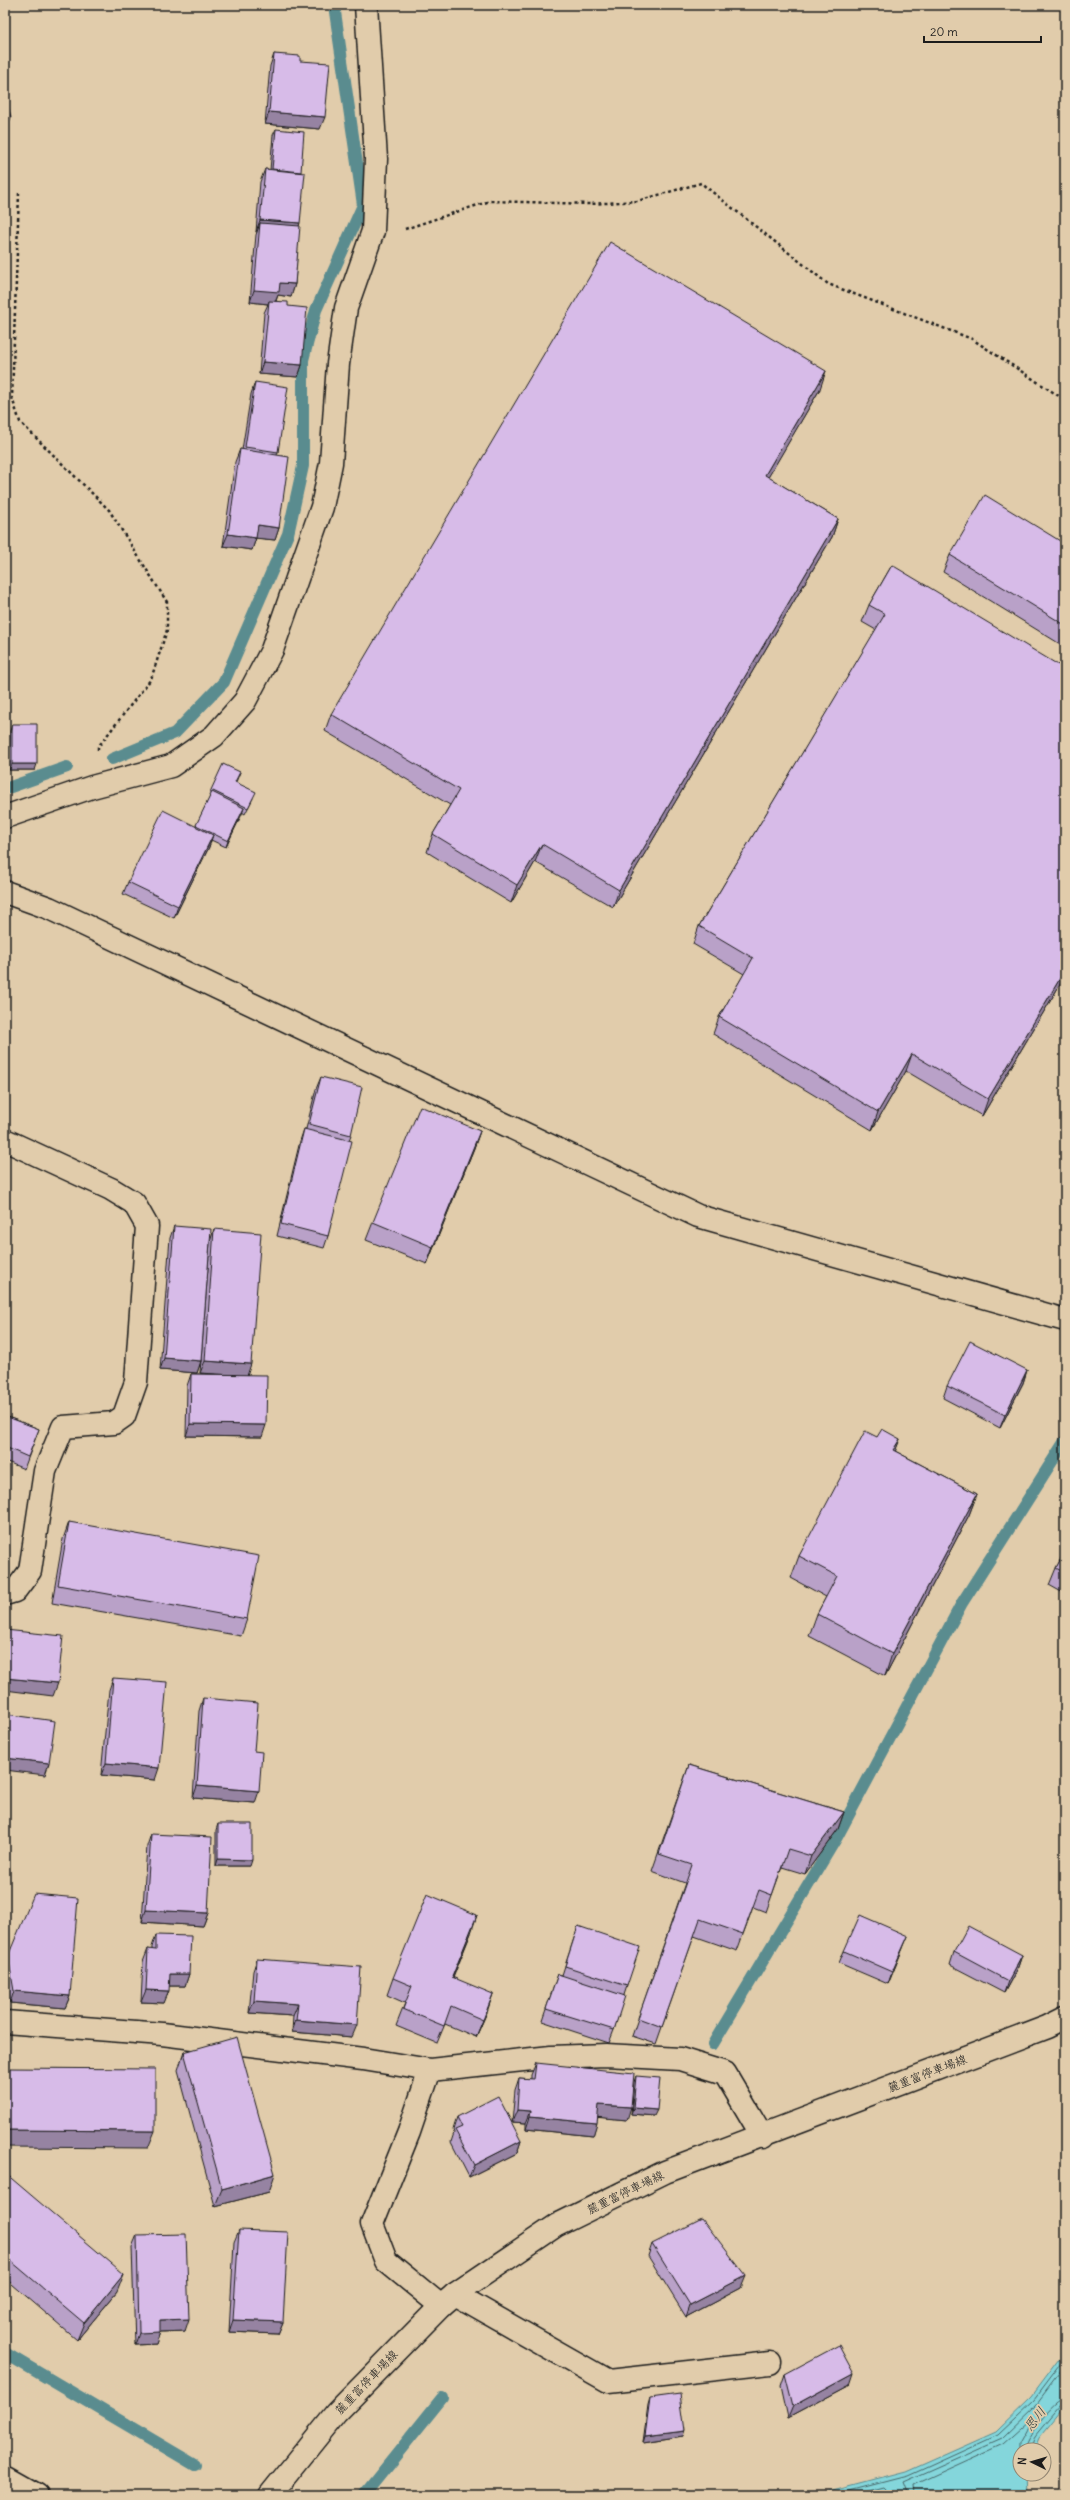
<svg xmlns="http://www.w3.org/2000/svg" width="1070" height="2500" font-family="Delius,'Klee One',sans-serif">
	<style>
		.water { fill: #84d6db; stroke: #5a8c8f }
		.lines { fill: none; stroke-linecap: round; stroke-linejoin: round }
		.shore { stroke: #466668; stroke-width: 1 }
		.stream { stroke: #5a8c8f; stroke-width: 12 }
		.minor-casing { stroke: #1c1c1c; stroke-width: 25 }
		.tertiary-casing { stroke: #1c1c1c; stroke-width: 25 }
		.primary-casing { stroke: #1c1c1c; stroke-width: 25 }
		.motorway-casing { stroke: #1c1c1c; stroke-width: 25 }
		.path { stroke: #1c1c1c; stroke-width: 2.5; stroke-dasharray: 3 3; stroke-linecap: butt }
		.minor { stroke: #e1ccab; stroke-width: 22 }
		.tertiary { stroke: #e1ccab; stroke-width: 22 }
		.primary { stroke: #e1ccab; stroke-width: 22 }
		.motorway { stroke: #e1ccab; stroke-width: 22 }
		.wall { fill: #b9a1c8; stroke: #1c1c1c }
		.shaded-wall { fill: #9683a2; stroke: #1c1c1c }
		.building { fill: #d7bbe8; stroke: #1c1c1c }
		.labels { text-anchor: middle; dominant-baseline: central; stroke-width: 3.5; stroke-linejoin: round; paint-order: stroke }
		.street-label { font-size: 12px; fill: #1c1c1c; stroke: #e1ccab }
		.water-label { font-size: 13px; font-style: italic; fill: #314142; stroke: #e1ccab }
	</style>
	<rect width="100%" height="100%" fill="#e1ccab"/>
	<filter id="ink" filterUnits="userSpaceOnUse"><feTurbulence type="fractalNoise" baseFrequency=".025" numOctaves="2"/><feDisplacementMap in="SourceGraphic" scale="8" xChannelSelector="R" yChannelSelector="G"/><feConvolveMatrix kernelMatrix="1 2 1 2 8 2 1 2 1" color-interpolation-filters="sRGB"/></filter>
	<g filter="url(#ink)">
		<path class="water" d="M1065,2352V2406L1039,2438L1034,2450H1020V2474H1025L1026,2495H900L898,2493L885,2495H685L826,2492L906,2471L996,2431L1031,2397Z"/>
		<g class="lines">
			<path class="shore" d="M1025,2450C1026,2438 1053,2400 1065,2399
				M1030,2450L1035,2436L1060,2406L1065,2404
				M831,2495L908,2475L998,2434L1034,2400L1065,2359
				M851,2495L885,2486L887,2488L886,2495
				M908,2495L903,2482L1002,2438L1037,2404L1065,2367
				M914,2495L913,2485L1003,2444L1031,2419L1032,2422L1020,2443V2454"/>
			<path class="stream" d="M112,759L175,733L224,682L288,534L303,466V360L316,310L363,205L334,5
				M5,789L67,767
				M713,2044L837,1837L962,1603L1065,1441
				M5,2353L195,2465
				M364,2495L442,2398"/>
			<g class="minor-casing">
				<path id="minor" d="M5,817L92,787L171,766L214,736L245,701L272,650L322,507L331,463L338,364L346,308L373,231L376,159L366,5
					M5,1140L111,1189L134,1203L147,1226L136,1382L124,1416L114,1423L63,1427L45,1471L30,1571L15,1591L5,1594
					M5,2022L162,2034L363,2059L430,2070L551,2057L606,2055L680,2059L725,2073L763,2137
					M430,2070L409,2132L372,2224L386,2261L441,2306
					M455,2294L608,2381L770,2363"/>
			</g>
			<g class="tertiary-casing">
				<path id="tertiary" d="M5,892L49,908L698,1216L1065,1320"/>
			</g>
			<g class="primary-casing">
				<path id="primary" d="M270,2495L336,2413L441,2306L455,2294L557,2225L665,2172L1047,2027L1065,2018"/>
			</g>
			<g class="motorway-casing">
				<path id="motorway" d="M5,2477L37,2495"/>
			</g>
			<path class="path" d="M19,193L12,398L20,422L109,510L167,602V630L151,679L98,747V752
				M405,229L490,201L590,204L637,201L701,183L828,284L972,339L1065,400"/>
			<use href="#minor" class="minor"/>
			<use href="#tertiary" class="tertiary"/>
			<use href="#primary" class="primary"/>
			<use href="#motorway" class="motorway"/>
		</g>
		<path class="wall" d="M274,54L300,61L320,129L265,124L270,66Z
			M276,129L301,173L299,226L295,284L291,297L278,295L276,301L288,306L302,365L298,377L259,374L264,313L268,304L250,302L256,235L257,232H256L260,182L265,169L270,170L273,135Z
			M255,382L278,452L277,455L279,528L275,540L256,538L252,550L223,546L235,462L240,449L242,450L251,394Z
			M820,389L768,477L838,519L832,537L613,907L535,862L511,903L427,852L433,834L450,805L325,731L331,714Z
			M1065,544V647L943,572L950,555Z
			M892,565L1065,976L982,1116L906,1071L872,1130L713,1034L719,1017L744,974L693,944L699,926L876,630L862,622L869,605Z
			M12,724L35,770H9L10,731Z
			M240,772L236,782L253,798L245,814L242,812L226,847L211,840L209,847L174,918L123,894L128,882L196,826L210,797L209,796L211,790Z
			M321,1077L351,1135L349,1140L328,1236L324,1248L277,1236L300,1141L304,1129H306L316,1089Z
			M480,1131L474,1148L427,1264L366,1240L373,1222Z
			M174,1226L201,1361L197,1373L160,1370L170,1238Z
			M214,1229L247,1375L262,1437L186,1436L187,1386L191,1374H216L200,1373L210,1242Z
			M1027,1370L1023,1383L1000,1428L943,1398L947,1386Z
			M5,1416L39,1429L24,1469L5,1461Z
			M877,1437L900,1439L895,1451L977,1494L969,1515L885,1676L809,1636L817,1614L826,1597L791,1578L799,1556Z
			M69,1522L247,1619L241,1636L52,1603L63,1539Z
			M1065,1551V1594L1049,1585L1056,1568Z
			M113,1678L155,1780L101,1775L109,1690Z
			M203,1698L254,1751L255,1803L193,1798L199,1711Z
			M689,1765L844,1812L838,1829L805,1874L782,1867L766,1912L753,1907L737,1951L694,1936L656,2044L632,2036L685,1883L652,1871Z
			M218,1824L250,1866H216V1830Z
			M151,1834L208,1913L203,1926L142,1922L147,1846Z
			M578,1926L627,1986L624,1995L614,2030L609,2043L542,2021L558,1974L562,1975Z
			M471,1933L453,1978L487,2012L476,2037L445,2024L437,2043L396,2026L405,2003L387,1995L393,1978Z
			M156,1935L189,1974L185,1986H169L164,2003L141,2002L143,1962L148,1949L152,1950V1947Z
			M903,1948L888,1984L839,1963L844,1951Z
			M954,1952L1022,1955L1018,1967L1004,1993L950,1965Z
			M8,1956L70,1996L65,2008L10,2003L5,1974V1965Z
			M257,1959L352,2037L292,2032L293,2016L249,2013L253,1971Z
			M184,2052L269,2192L215,2206L178,2070Z
			M536,2063L627,2120L598,2117L593,2136L526,2129V2123L512,2122L515,2090L519,2078L531,2079V2075Z
			M636,2076L654,2116L631,2114L634,2082Z
			M457,2117L521,2141L517,2153L469,2177L451,2142L454,2133L453,2130Z
			M5,2173L117,2292L77,2340L5,2278Z
			M239,2230L283,2322L278,2334L229,2332L234,2242Z
			M137,2235L185,2331L160,2332L156,2344L135,2345L132,2247Z
			M652,2244L741,2288L686,2317L648,2256Z
			M785,2374L850,2385L788,2418L781,2386Z
			M650,2398L683,2436L643,2442L648,2405Z"/>
		<path class="shaded-wall" d="M269,112L325,117L320,129L265,124Z
			M11,117L9,123L5,125V119Z
			M260,220L300,223L296,236L260,223L257,232H256Z
			M280,283L295,284L291,297L278,295L274,305L269,301L268,304L250,302L254,290Z
			M263,362L302,365L298,377L259,374Z
			M826,371L820,389L759,493L765,475Z
			M838,519L832,537L613,907L619,890Z
			M258,525L279,528L275,540L254,538Z
			M228,534L256,538L252,550L223,546Z
			M12,764H37L35,770H9Z
			M244,808L242,814L226,847L228,841Z
			M213,835L209,847L174,918L178,906Z
			M542,844L535,862L511,903L517,885Z
			M1065,970V976L982,1116L988,1099Z
			M912,1054L906,1071L872,1130L878,1112Z
			M480,1131L474,1148L427,1264L433,1247Z
			M164,1358L201,1361L197,1373L160,1370Z
			M205,1361L251,1364L247,1376L200,1373Z
			M1027,1370L1023,1383L1000,1428L1005,1415Z
			M190,1424L266,1425L262,1437L186,1436Z
			M900,1439L892,1460L893,1450Z
			M977,1494L969,1515L885,1676L892,1654Z
			M5,1678L58,1683L53,1696L5,1690Z
			M5,1758L49,1763L45,1775L5,1770Z
			M106,1763L159,1768L155,1780L101,1775Z
			M197,1786L259,1791L255,1803L193,1798Z
			M844,1812L838,1829L805,1874L811,1856Z
			M218,1859L252,1860L250,1866H216Z
			M146,1910L208,1913L203,1926L142,1922Z
			M477,1915L471,1933L445,1995L452,1977Z
			M908,1936L888,1984L892,1972Z
			M1022,1955L1018,1967L1004,1993L1008,1981Z
			M170,1974H189L185,1986H165Z
			M146,1990L169,1991L164,2003L141,2002Z
			M14,1991L70,1996L65,2008L10,2003Z
			M493,1994L487,2012L476,2037L483,2020Z
			M254,2001L298,2004L293,2016L249,2013Z
			M296,2020L357,2025L352,2037L292,2032Z
			M599,2105L631,2107L627,2120L594,2117Z
			M633,2108L657,2110L654,2116L631,2114Z
			M517,2110L531,2111L526,2123L512,2122Z
			M530,2117L597,2123L593,2136L526,2129Z
			M5,2130L155,2131L148,2148L5,2147Z
			M521,2141L517,2153L469,2177L474,2165Z
			M275,2174L269,2192L215,2206L222,2189Z
			M124,2274L117,2292L77,2340L84,2323Z
			M746,2276L741,2288L686,2317L690,2305Z
			M189,2319L185,2331L160,2332L156,2344L135,2345L139,2333L160,2320Z
			M233,2320L283,2322L278,2334L229,2332Z
			M854,2373L850,2385L788,2418L793,2406Z
			M685,2430L683,2436L643,2442L645,2435Z"/>
		<path class="building" d="M274,54L300,56V61L330,63L325,117L269,112Z
			M5,96L11,117L5,119Z
			M276,129L304,132L301,172L272,169Z
			M265,169L305,173L300,223L260,220Z
			M260,223L300,226L295,284L280,283L279,292L254,290Z
			M610,242L826,371L765,475L838,519L619,890L542,844L517,885L433,834L459,790L331,714Z
			M269,301L288,302V306L307,308L302,365L263,362Z
			M255,382L288,387L278,452L245,447Z
			M240,449L289,457L279,528L258,525L256,538L228,534Z
			M985,495L1065,544V625L950,555Z
			M892,565L1065,669V970L988,1099L912,1054L878,1112L719,1017L753,958L699,926L885,614L869,605Z
			M12,724H37V764H12Z
			M223,764L240,772L235,782L256,792L248,808L211,790Z
			M212,792L244,808L228,841L196,825Z
			M163,810L213,835L178,906L128,882Z
			M321,1077L362,1087L351,1135L309,1124Z
			M420,1106L480,1131L433,1247L373,1222Z
			M304,1129L352,1141L328,1236L281,1224Z
			M174,1226L211,1229L201,1361L164,1358Z
			M214,1229L261,1233L251,1364L205,1361Z
			M970,1341L1027,1370L1005,1415L947,1386Z
			M191,1374L267,1375L266,1425L190,1424Z
			M5,1416L39,1429L28,1457L5,1447Z
			M882,1429L900,1439L893,1450L977,1494L892,1654L817,1614L837,1576L799,1556L865,1431L877,1437Z
			M69,1522L259,1556L247,1619L58,1585Z
			M1065,1551V1573L1056,1568Z
			M5,1630L63,1636L58,1683L5,1678Z
			M113,1678L167,1682L159,1768L106,1763Z
			M203,1698L258,1703L254,1751L262,1752L259,1791L197,1786Z
			M5,1714L55,1721L49,1763L5,1758Z
			M689,1765L844,1812L811,1856L788,1849L772,1895L759,1890L743,1934L700,1919L662,2027L638,2018L692,1865L659,1854Z
			M218,1824H252V1860L218,1859Z
			M151,1834L212,1837L208,1913L146,1910Z
			M34,1894L78,1898L70,1996L14,1991L8,1956Z
			M427,1894L477,1915L452,1977L493,1994L483,2020L451,2006L444,2026L403,2009L412,1986L393,1978Z
			M860,1915L908,1936L892,1972L844,1951Z
			M578,1926L640,1947L627,1986L565,1966Z
			M968,1926L1022,1955L1008,1981L954,1952Z
			M156,1935L191,1936L189,1974H170L169,1991L146,1990L148,1949L156,1950Z
			M257,1959L361,1967L357,2025L296,2020L298,2004L254,2001Z
			M558,1974L625,1996L614,2030L546,2009Z
			M237,2037L275,2174L222,2189L184,2052Z
			M536,2063L634,2073L631,2107L599,2105L597,2123L530,2117L531,2111L517,2110L519,2078L534,2079Z
			M5,2068L155,2069V2131L5,2130Z
			M636,2076L660,2078L657,2110L633,2108Z
			M498,2096L521,2141L474,2165L455,2130L462,2127L457,2117Z
			M5,2173L124,2274L84,2323L5,2256Z
			M702,2219L746,2276L690,2305L652,2244Z
			M239,2230L288,2232L283,2322L233,2320Z
			M186,2234L189,2319L160,2320V2332L139,2333L137,2235Z
			M839,2345L854,2373L793,2406L785,2374Z
			M680,2394L685,2430L645,2435L650,2398Z"/>
	</g>
	<g class="labels">
		<g class="street-label">
			<text transform="translate(927 2073) rotate(-21)">麓重富停車場線</text>
			<text transform="translate(625 2192) rotate(-26)">麓重富停車場線</text>
			<text transform="translate(366 2382) rotate(-46)">麓重富停車場線</text>
		</g>
		<g class="water-label">
			<text transform="translate(1035 2419) rotate(-52)">思川</text>
		</g>
	</g>
	<rect width="1070" height="2500" fill="none" stroke="#e1ccab" stroke-width="20"/>
	<rect x="10" y="10" width="1050" height="2480" fill="none" stroke="#1c1c1c" stroke-width="1.5" filter="url(#ink)"/>
	<g transform="translate(1032 2462) rotate(275)"><circle r="19" fill="#e1ccab" stroke="#928672"/>
	<path d="M0-3L7 15L0 10L-7 15Z" fill="#1c1c1c"/>
	<text y="-6" font-size="11" font-weight="bold" text-anchor="middle" fill="#1c1c1c">N</text>
	</g>
	<path d="M924 36v6h117v-6" fill="none" stroke="#1c1c1c" stroke-width="2"/>
	<text x="930" y="36" font-size="12" fill="#1c1c1c" stroke="#e1ccab" stroke-width="3" paint-order="stroke">20 m</text>
</svg>
